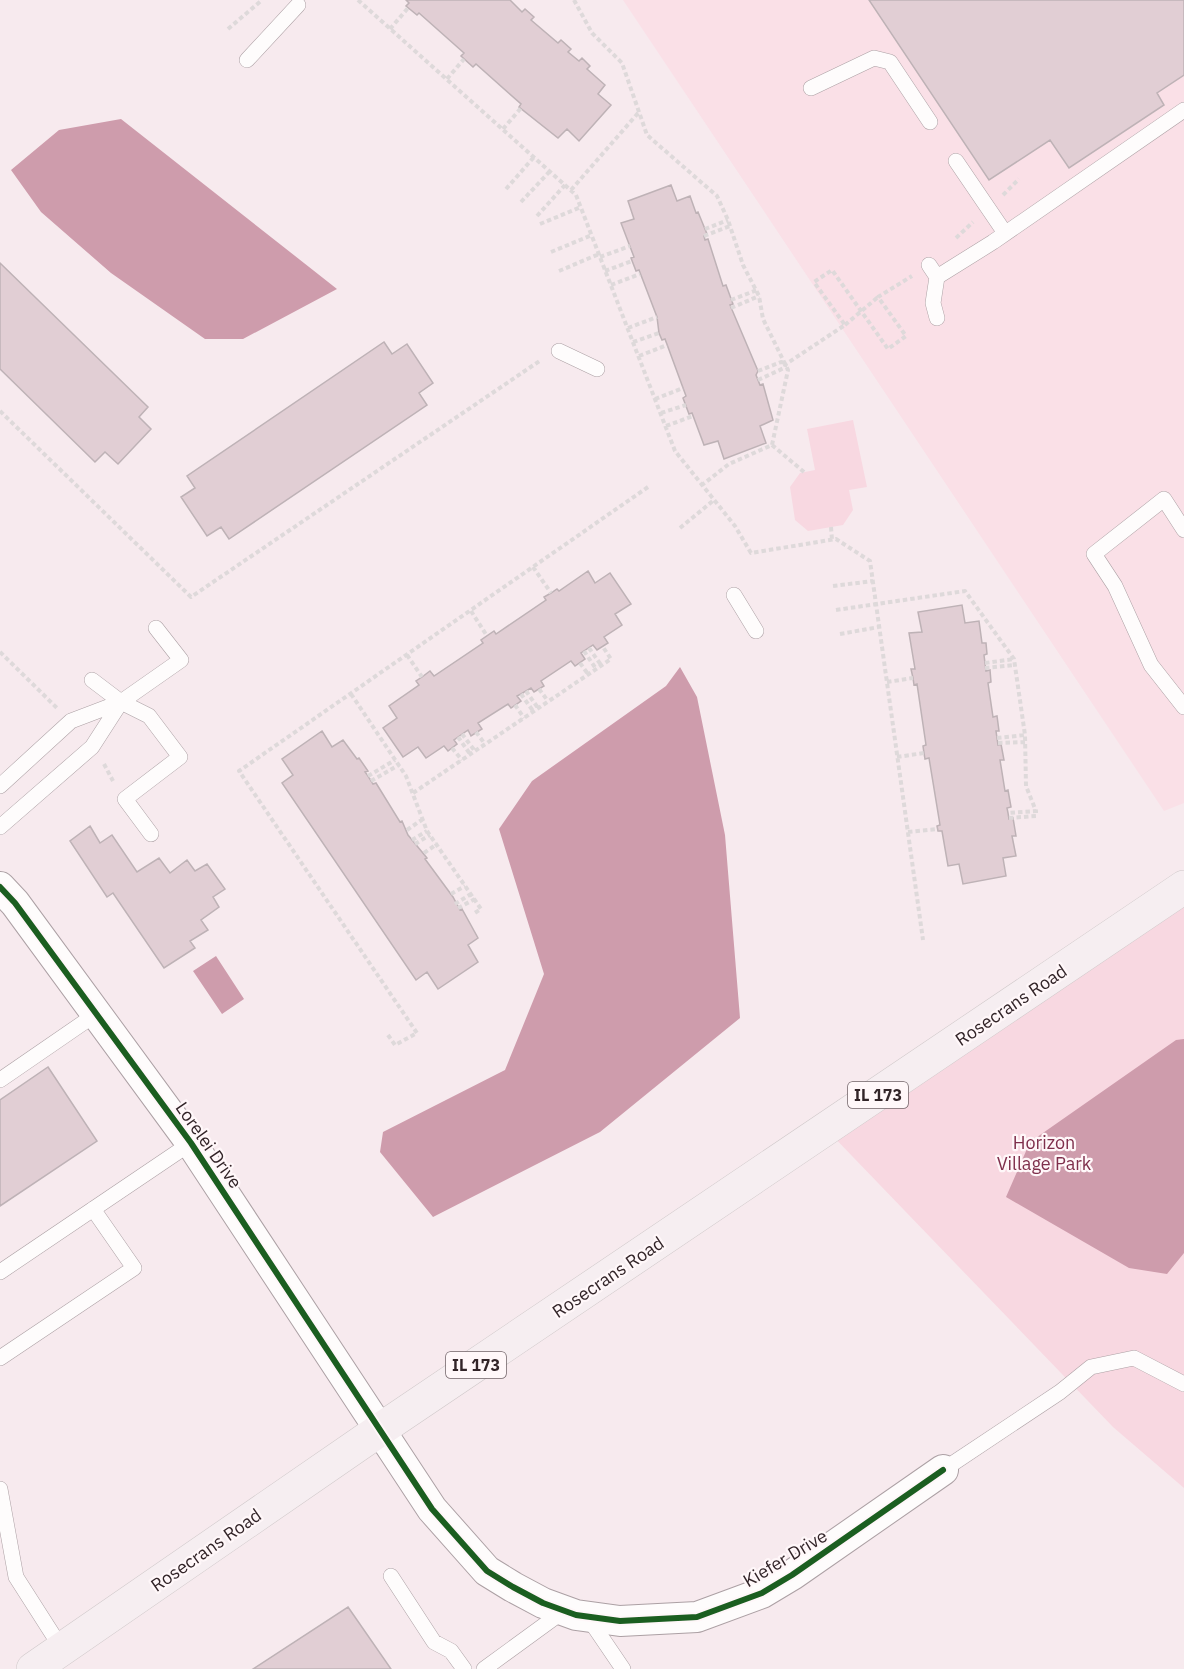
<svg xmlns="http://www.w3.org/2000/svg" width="1184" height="1669" font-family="'IBM Plex Sans',sans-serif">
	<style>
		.built { fill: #fae0e7 }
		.green { fill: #f8d8e1 }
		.water { fill: #ce9cac }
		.building { fill: #e1ced4; stroke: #beb2b6; stroke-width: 1.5 }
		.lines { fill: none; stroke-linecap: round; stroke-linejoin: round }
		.lane-casing { stroke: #aca0a4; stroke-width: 16 }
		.street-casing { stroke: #aca0a4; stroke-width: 32 }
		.primary-casing { stroke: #cfc8c9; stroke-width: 34 }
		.path { stroke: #ded9da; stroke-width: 4; stroke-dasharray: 4.5 3; stroke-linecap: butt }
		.lane { stroke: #fefcfc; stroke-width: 15 }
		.street { stroke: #fefcfc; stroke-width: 30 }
		.primary { stroke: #f6eef1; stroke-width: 33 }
		.cycleway-casing { stroke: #fff7f9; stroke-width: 10 }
		.cycleway { stroke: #1b5e20; stroke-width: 6 }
		.labels { text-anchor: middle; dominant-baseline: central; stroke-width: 4.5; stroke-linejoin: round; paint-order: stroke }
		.shield { fill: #fff7f9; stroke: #706367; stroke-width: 1.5 }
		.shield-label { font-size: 16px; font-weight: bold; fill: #322428 }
		.street-label { font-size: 18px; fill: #322428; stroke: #fff7f9 }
		.park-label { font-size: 18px; fill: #7f2f4c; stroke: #fff7f9 }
	</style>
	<rect width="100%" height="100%" fill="#f7eaee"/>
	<path class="built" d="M623,0H1184V803L1164,811Z"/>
	<path class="green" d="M853,420L867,487L849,490L853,510L843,525L808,531L795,520L790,487L800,473L815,470L807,429Z
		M1184,886V1488L1113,1427L827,1130Z"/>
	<path class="water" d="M121,119L337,289L243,339H205L111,273L41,212L11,170L59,130Z
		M680,667L697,697L725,835L740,1018L600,1132L433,1217L380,1152L383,1132L505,1070L544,974L499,829L532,781L666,686Z
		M216,956L244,999L222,1014L193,971Z
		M1184,1039V1253L1167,1274L1129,1268L1006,1197L1030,1142L1176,1040Z"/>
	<path class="building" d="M406,0H510L522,12L525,9L534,17L531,20L558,43L561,40L571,49L568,52L579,61L582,58L590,66L587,69L605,85L598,94L611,105L579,141L567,129L558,138L519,107L521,104L476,64L473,67L461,56L464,53L419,13L417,15L406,6L409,3Z
		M869,0H1184V75L1157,93L1164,105L1069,168L1050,140L989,180Z
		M671,185L677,201L690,196L696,213L698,212L707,234L704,236L705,240L708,239L723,286L726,285L733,304L730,305L758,371L756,375L760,385L763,384L773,420L760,426L766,443L724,459L718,441L704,445L692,413L689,414L683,398L686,396L665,339L662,340L659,333L657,317L639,270L636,271L631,258L634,257L621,223L634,219L628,201Z
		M0,263L148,407L139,417L151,429L118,464L105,452L95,462L0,369Z
		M384,342L392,354L407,344L433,383L419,393L427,405L229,539L221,527L207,536L181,497L195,488L187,476Z
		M588,571L595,583L610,573L631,604L615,614L622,625L604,637L608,643L597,650L593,645L581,653L585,659L575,666L571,661L541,681L544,686L534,692L531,688L521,694L517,696L521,701L511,708L508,704L478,723L482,729L471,736L468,730L454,740L457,744L448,751L444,746L426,758L418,747L403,757L383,728L397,718L389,706L419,685L416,681L422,677L430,671L434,676L483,643L481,640L494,631L496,634L546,600L544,597L551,593L557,589L559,591Z
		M962,605L965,623L979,621L982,643H986L987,654L984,655L986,671L990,670L991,682L988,683L993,717L997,716L999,731H996L998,745L1001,744L1004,760H1000L1005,791L1008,790L1011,807L1007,808L1008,813L1009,819L1013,818L1016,836H1012L1016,856L1003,858L1006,876L963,884L959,864L948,866L942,831H938L937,826L940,825L929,758L925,759L924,753L923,746L926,745L917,684L914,685L913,678L911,669H915L909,633L922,632L918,612Z
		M322,731L332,747L343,740L357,759L359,758L368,771L365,772L368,776L373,784L376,783L400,822L402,821L408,835L427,858L425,859L453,897L460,910L462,909L478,938L468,945L478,962L438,989L427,972L416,980L282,783L293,775L282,759Z
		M90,826L100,843L112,835L137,872L159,858L170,873L187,860L195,871L207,864L225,889L213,897L219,907L201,920L208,930L190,941L195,948L164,968L113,893L107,897L70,841Z
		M48,1067L97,1141L0,1206V1100Z
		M348,1607L391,1669H253Z"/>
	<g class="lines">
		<g class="lane-casing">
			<path id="lane" d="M247,60L298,5
				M811,88L874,58L890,62L930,122
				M956,161L1005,233
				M929,265L937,277L933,303L937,318
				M937,277L993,242L1184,110
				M559,351L597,369
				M1184,530L1164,499L1094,554L1115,586L1151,665L1184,707
				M734,595L756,631
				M92,680L121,702L149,716L180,757L125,799L151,834
				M0,786L71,721L121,702L181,660L156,628
				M0,827L92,747L121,702
				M0,1080L96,1014
				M0,1272L191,1143
				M0,1358L134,1268L93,1209
				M943,1470L1060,1392L1091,1367L1134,1358L1184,1384
				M0,1489L16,1577L62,1649
				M391,1576L434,1642L451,1651L464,1669
				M587,1616L623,1669
				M484,1669L565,1610"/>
		</g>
		<g class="street-casing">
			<path id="street" d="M0,887L15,903L191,1143L432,1509L487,1571L513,1587L543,1603L576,1615L620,1621L697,1617L762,1593L792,1575L943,1470"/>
		</g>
		<g class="primary-casing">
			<path id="primary" d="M33,1669L381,1429L1184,887"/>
		</g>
		<path class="path" d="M358,0L576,195L675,451L735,526L751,553L836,539L870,561L923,940
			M574,0L592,33L622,63L647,135L717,196L728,220L743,265L759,296L763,319L788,370L772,445L729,464L702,485
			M228,29L262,0
			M390,29L408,8
			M447,79L464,59
			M503,129L521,108
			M506,189L534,157
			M571,190L639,112
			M1003,195L1019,179
			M521,202L550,171
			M537,216L565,185
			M540,224L581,207
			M705,229L728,220
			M704,236L730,226
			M956,238L973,222
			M551,252L592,235
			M600,257L630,246
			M559,271L599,254
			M605,271L632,261
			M611,285L640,274
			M731,300L757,290
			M731,308L759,296
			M845,325L878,297
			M628,328L657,317
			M633,342L659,333
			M639,356L667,345
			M758,371L781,362L786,363
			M758,380L784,368L786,364L845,325L814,282L832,270L888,349L906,336L878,297L912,276
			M655,399L683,388
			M0,411L191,597L541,360
			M661,413L686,405
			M666,426L693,416
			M772,445L804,472
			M831,527L832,540
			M680,528L714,500
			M533,567L551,593
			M833,586L873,581
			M836,610L965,591L1014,659L1025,735L1026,786L1036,811L1008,813
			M471,611L487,636
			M840,634L879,627
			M589,648L601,665
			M584,651L596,669
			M0,652L57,708
			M407,655L422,677
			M580,663L588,674
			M985,663L1014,659
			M985,668L1014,665
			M887,682L913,678
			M539,689L548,701
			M526,691L538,708
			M351,694L406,776L427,831L481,909L473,914
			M521,694L533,711
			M515,705L524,718
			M476,732L485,744
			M462,734L475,751
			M458,737L470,754
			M997,738L1025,735
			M998,743L1025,742
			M452,748L462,760
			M897,757L924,753
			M104,764L113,781
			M368,776L395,760
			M371,781L399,765
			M413,793L611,659L603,647
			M1009,818L1036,816V811
			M407,830L423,819
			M908,832L938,829
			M412,840L427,831
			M415,844L430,835
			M424,853L437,844
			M451,894L465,886
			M455,904L471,894
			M458,908L475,899
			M388,1035L395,1045L417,1033L239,771L648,487"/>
		<use href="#lane" class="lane"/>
		<use href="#street" class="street"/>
		<use href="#primary" class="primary"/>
		<g class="cycleway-casing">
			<path id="cycleway" d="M0,887L15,903L191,1143L432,1509L487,1571L513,1587L543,1603L576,1615L620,1621L697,1617L762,1593L792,1575L943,1470"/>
		</g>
		<use href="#cycleway" class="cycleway"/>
	</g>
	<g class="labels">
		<g class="shield">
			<rect x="848" y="1082" width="60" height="26" rx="4.5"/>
			<rect x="446" y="1352" width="60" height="26" rx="4.5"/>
		</g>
		<g class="shield-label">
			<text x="878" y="1095">IL 173</text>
			<text x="476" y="1365">IL 173</text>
		</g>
		<g class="street-label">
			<text transform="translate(1011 1005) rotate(-34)">Rosecrans Road</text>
			<text transform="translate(209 1145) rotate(55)">Lorelei Drive</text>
			<text transform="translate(608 1277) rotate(-34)">Rosecrans Road</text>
			<text transform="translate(206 1550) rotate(-35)">Rosecrans Road</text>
			<text transform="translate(785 1558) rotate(-31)">Kiefer Drive</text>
		</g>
		<g class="park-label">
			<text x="1044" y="1142">Horizon<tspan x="1044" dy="21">Village Park</tspan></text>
		</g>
	</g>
</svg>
